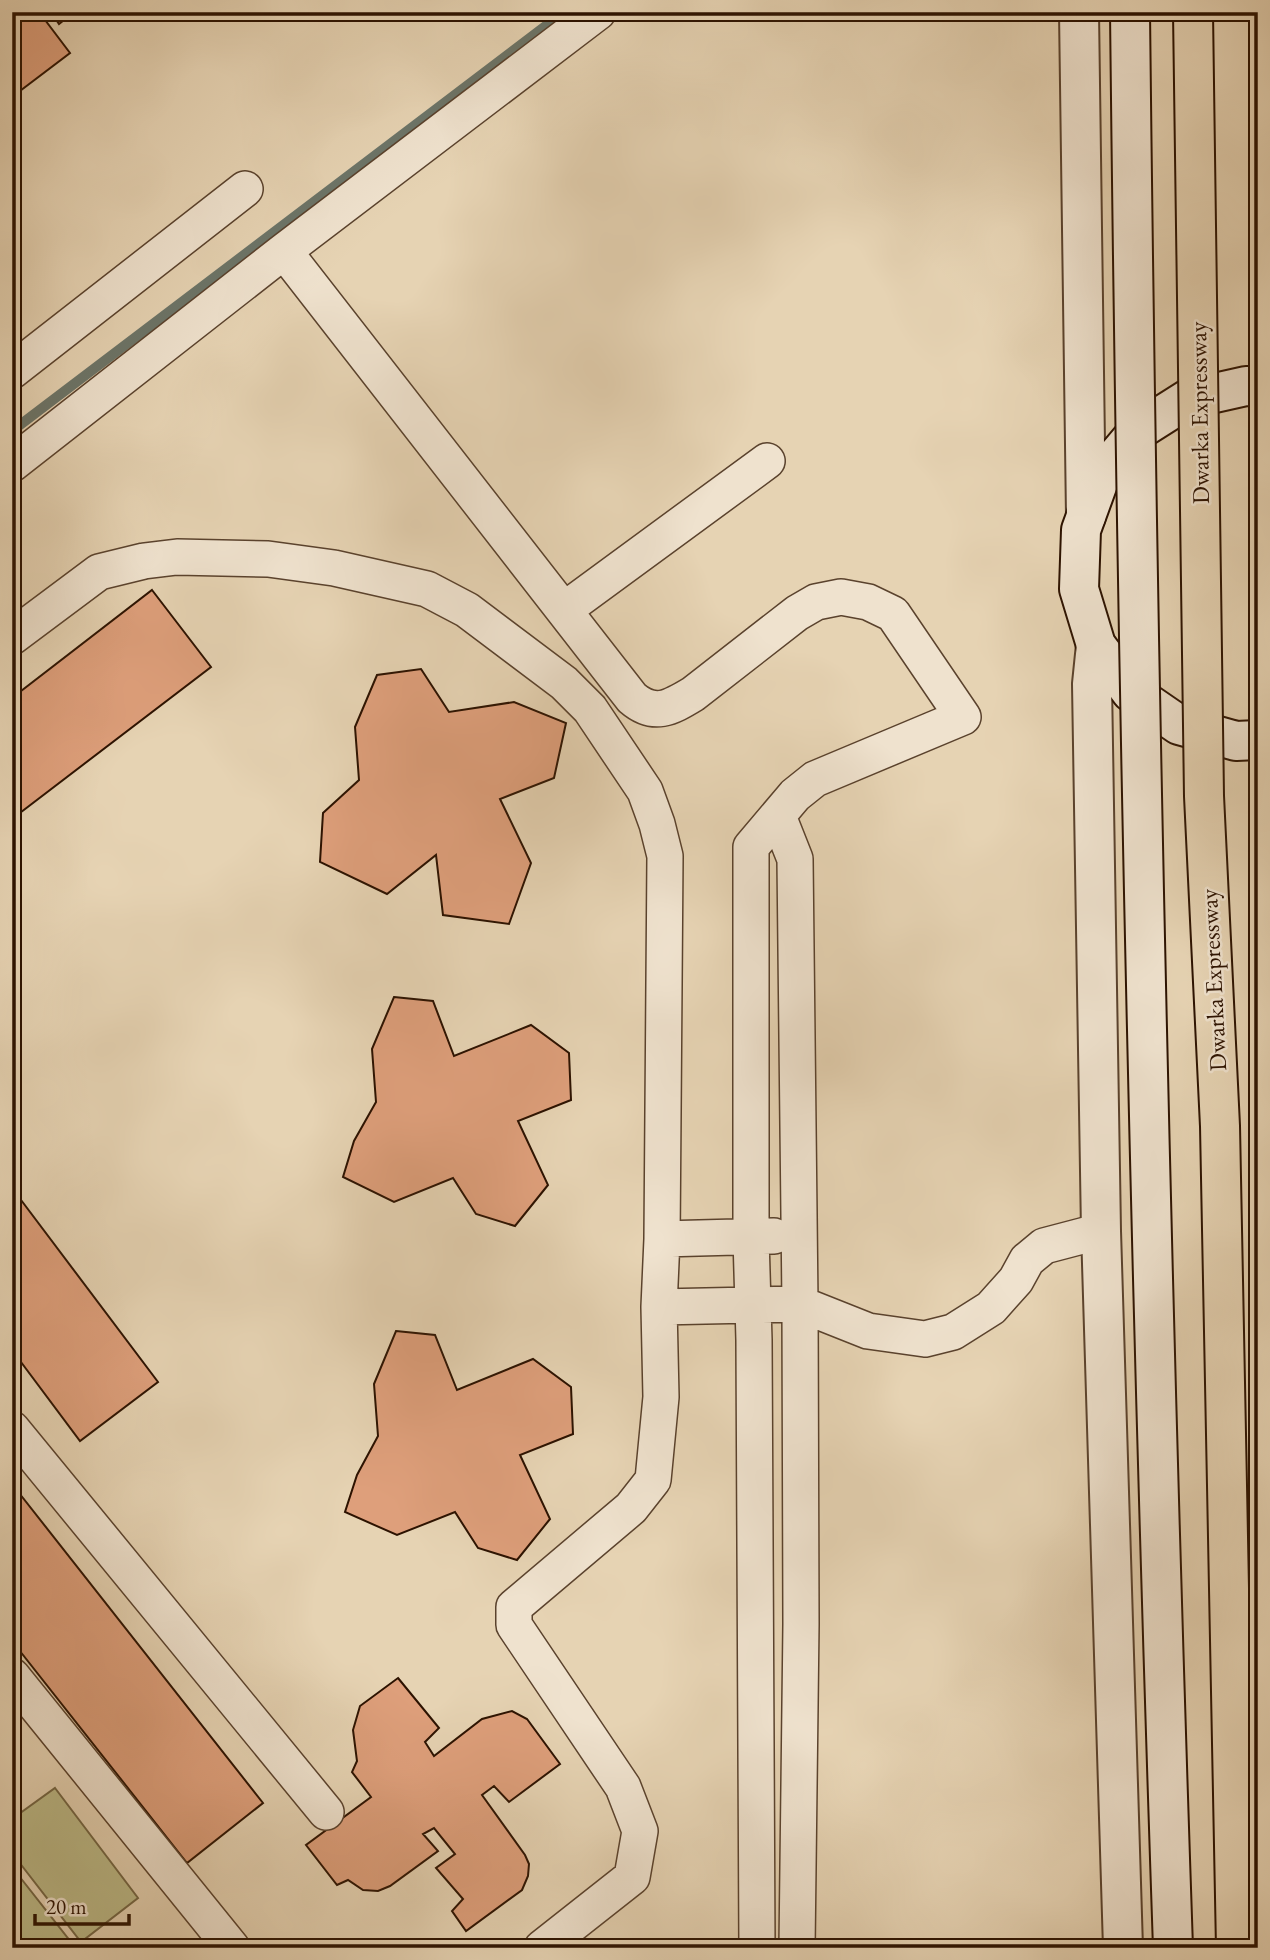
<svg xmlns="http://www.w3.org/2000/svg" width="1270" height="1960" font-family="'EB Garamond',serif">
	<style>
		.green { fill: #bcba88; stroke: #746644; stroke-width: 2 }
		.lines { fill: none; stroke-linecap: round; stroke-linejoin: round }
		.stream { stroke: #6c7569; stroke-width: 10 }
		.building { fill: #de9f7b; stroke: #2c1200; stroke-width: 2 }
		.minor-casing { stroke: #5a422d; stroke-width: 38 }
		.tertiary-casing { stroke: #5a422d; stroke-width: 42 }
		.secondary-casing { stroke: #2c1200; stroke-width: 42 }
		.minor { stroke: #efe2ce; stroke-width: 35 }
		.tertiary { stroke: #efe2ce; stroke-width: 38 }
		.secondary { stroke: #efe2ce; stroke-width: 38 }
		.secondary-bridge-casing { stroke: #2c1200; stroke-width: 42; stroke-linecap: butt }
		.trunk-bridge-casing { stroke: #2c1200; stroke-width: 42; stroke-linecap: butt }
		.secondary-bridge { stroke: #efe2ce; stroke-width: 38 }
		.trunk-bridge { stroke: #e6d3b3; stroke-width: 38 }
		.labels { text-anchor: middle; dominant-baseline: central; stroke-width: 5; stroke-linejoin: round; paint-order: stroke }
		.street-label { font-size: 24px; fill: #2c1200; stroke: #efe2ce }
	</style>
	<rect width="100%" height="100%" fill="#e6d3b3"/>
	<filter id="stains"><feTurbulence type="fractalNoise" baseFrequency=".00286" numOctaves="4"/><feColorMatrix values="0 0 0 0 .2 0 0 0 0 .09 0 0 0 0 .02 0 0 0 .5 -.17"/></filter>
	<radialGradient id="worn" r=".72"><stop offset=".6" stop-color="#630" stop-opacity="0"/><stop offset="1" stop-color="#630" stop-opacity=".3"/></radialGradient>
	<path class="green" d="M55,1788L138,1898L81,1942L12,1853V1819Z
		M12,1867L74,1946L72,1948H12Z"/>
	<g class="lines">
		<path class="stream" d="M12,431L564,12"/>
	</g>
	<path class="building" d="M12,12H39L70,53L12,97Z
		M51,12H74L59,24Z
		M152,590L211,667L12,819V698Z
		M421,669L449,712L514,702L566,723L554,778L500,799L531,863L509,924L443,915L436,855L387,894L320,862L323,813L359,780L355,727L377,675Z
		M394,997L433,1001L454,1056L531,1025L569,1053L571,1100L518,1121L548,1185L515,1226L476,1214L453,1178L394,1202L343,1177L354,1141L376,1102L372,1049Z
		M12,1188L158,1382L80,1441L12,1350Z
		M396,1331L435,1335L457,1390L533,1359L571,1387L573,1434L520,1455L550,1519L517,1560L478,1548L455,1512L397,1535L345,1512L357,1475L378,1436L374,1384Z
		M12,1484L263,1803L187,1863L12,1641Z
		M398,1678L439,1728L425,1742L434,1756L482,1719L512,1711L527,1719L560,1764L509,1802L494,1786L482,1795L525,1855L529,1864L528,1876L522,1890L466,1931L452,1911L463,1899L436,1868L455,1854L434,1828L423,1834L438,1851L390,1886L378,1891L363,1890L348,1880L337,1885L306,1845L371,1797L352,1772L357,1761L353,1730L360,1706Z"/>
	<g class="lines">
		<g class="minor-casing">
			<path id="minor" d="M284,251L632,698C654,717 670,708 693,694L797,613L816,602L841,597L868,602L893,614L963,717L815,779L795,795L751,847V1238L754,1340L757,1948
				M12,371L245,189
				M12,464L284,251L598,12
				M564,610L767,461
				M12,637L99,572L144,561L177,557L268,559L334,568L427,589L467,610L564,683L590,709L645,791L657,824L665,856L662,1239L659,1307L661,1397L653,1480L631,1508L514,1607V1625L623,1787L640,1831L632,1877L542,1948
				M778,816L795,859L800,1304L801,1624L797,1948
				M662,1239L774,1236
				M659,1307L800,1304L868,1331L925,1339L953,1332L991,1308L1016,1280L1027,1260L1044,1246L1101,1231
				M12,1429L326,1812
				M12,1676L232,1948"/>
		</g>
		<g class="tertiary-casing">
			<path id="tertiary" d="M1079,12L1086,516
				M1096,645L1092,684L1101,1231L1123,1948"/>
		</g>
		<g class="secondary-casing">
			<path id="secondary" d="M1258,387L1246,386L1188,399L1139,430L1101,475L1081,530L1079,589L1096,645L1131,692L1179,725L1236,741L1258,740"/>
		</g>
		<use href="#minor" class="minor"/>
		<use href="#tertiary" class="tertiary"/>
		<use href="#secondary" class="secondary"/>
		<g class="secondary-bridge-casing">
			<path id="secondary-bridge" d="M1130,12C1137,657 1151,1303 1173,1948"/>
		</g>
		<g class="trunk-bridge-casing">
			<path id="trunk-bridge" d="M1193,12L1204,796L1220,1126L1236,1948"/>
		</g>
		<use href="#secondary-bridge" class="secondary-bridge"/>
		<use href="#trunk-bridge" class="trunk-bridge"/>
	</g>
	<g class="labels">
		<g class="street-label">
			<text transform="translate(1199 413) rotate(-91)">Dwarka Expressway</text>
			<text transform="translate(1213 980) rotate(-93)">Dwarka Expressway</text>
		</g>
	</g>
	<rect width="1270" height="1960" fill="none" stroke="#e6d3b3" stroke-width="42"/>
	<rect x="14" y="14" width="1242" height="1932" fill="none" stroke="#2c1200" stroke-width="3.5"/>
	<rect x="21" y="21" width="1228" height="1918" fill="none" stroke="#2c1200" stroke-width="2"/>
	<path d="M35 1914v10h94v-10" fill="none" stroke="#2c1200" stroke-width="3.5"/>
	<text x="46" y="1914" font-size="21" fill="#2c1200" stroke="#efe2ce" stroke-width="5" paint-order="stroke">20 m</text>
	<rect width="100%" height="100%" filter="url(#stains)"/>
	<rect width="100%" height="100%" fill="url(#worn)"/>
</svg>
